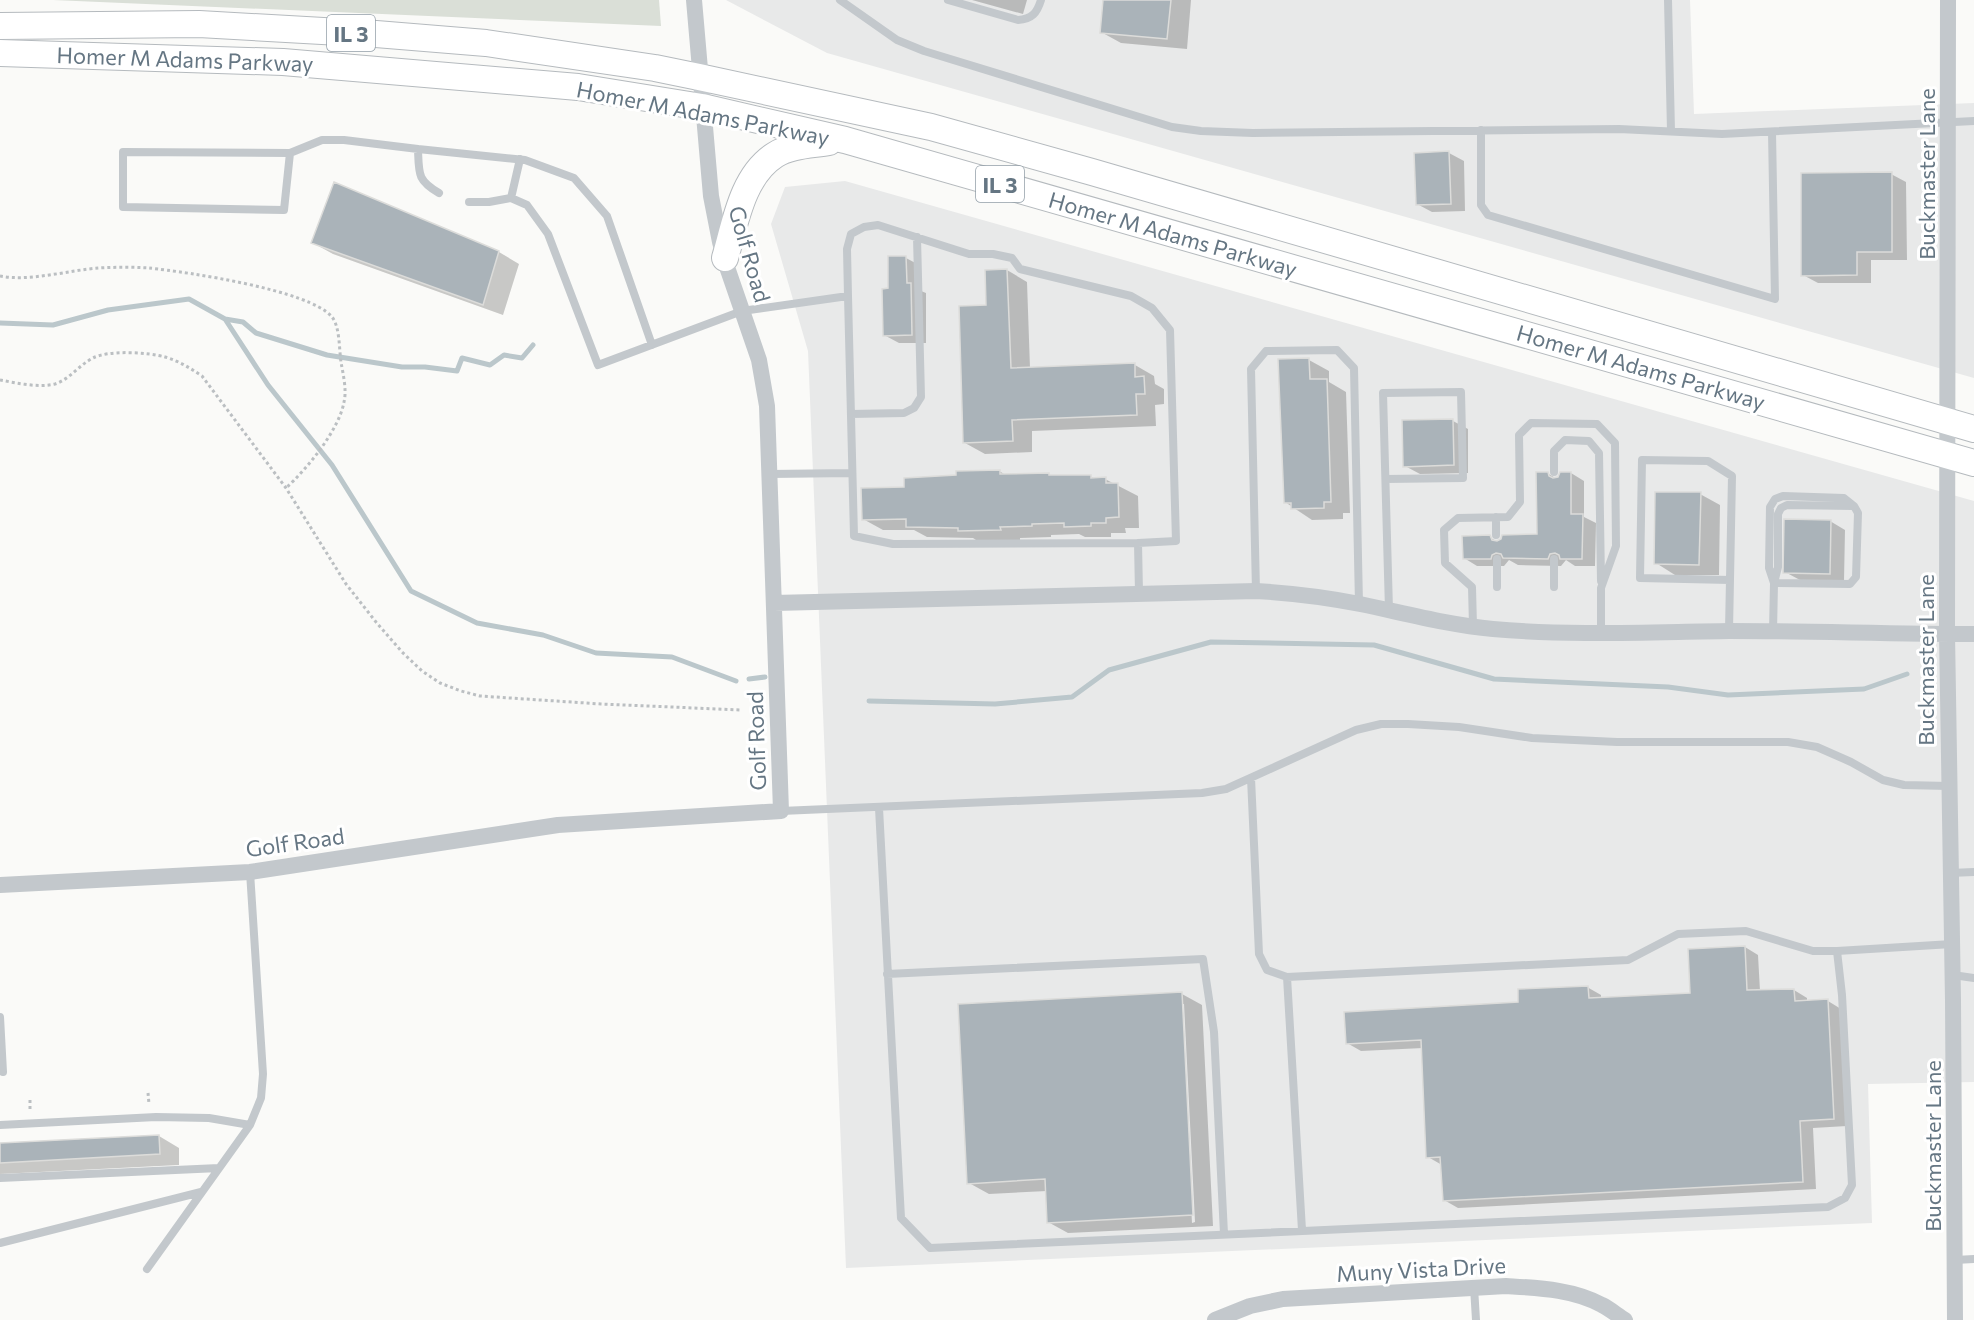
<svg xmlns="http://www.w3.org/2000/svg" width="1974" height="1320" font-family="Commissioner,sans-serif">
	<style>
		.built { fill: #e8e9e9 }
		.green { fill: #dadfd7 }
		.shadow { fill: #0003; fill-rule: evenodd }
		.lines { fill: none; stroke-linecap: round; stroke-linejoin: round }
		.stream { stroke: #bbc7cb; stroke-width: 5 }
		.building { fill: #aab3b9; stroke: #dcdcda; stroke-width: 1.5 }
		.primary-casing { stroke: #b5babe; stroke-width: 28 }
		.path { stroke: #bbbfc2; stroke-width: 3; stroke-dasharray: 3 3; stroke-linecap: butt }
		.lane { stroke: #c3c8cc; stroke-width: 8 }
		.street { stroke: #c3c8cc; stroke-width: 16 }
		.primary { stroke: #fff; stroke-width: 26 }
		.labels { text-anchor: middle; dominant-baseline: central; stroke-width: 6; stroke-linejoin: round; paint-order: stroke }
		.shield { fill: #fff; stroke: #939fa8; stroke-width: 1.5 }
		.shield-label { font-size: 21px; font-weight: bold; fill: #657683 }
		.street-label { font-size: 22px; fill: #657683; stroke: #fff }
	</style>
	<rect width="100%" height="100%" fill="#fafaf8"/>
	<path class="built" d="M726,0H1690L1694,114L1974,103V378L827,53Z
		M845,181L1974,501V1082L1868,1084L1872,1223L846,1268L808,351L771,224L785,187Z"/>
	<path class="green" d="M53,0H659L661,26Z"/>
	<path class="shadow" d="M972,0H1027L1023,14Z
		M1104,0H1191L1187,49L1121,43L1101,32Z
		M1449,153L1464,161L1465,211L1432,212L1417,204Z
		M1891,174L1906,182L1907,260H1871V283H1818L1803,275Z
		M334,184L499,252L519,264L503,315L333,254L313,243Z
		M906,258L921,266V291L926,293V343H899L884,335L890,290Z
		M1007,270L1027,282L1030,368L1135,365L1154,376L1155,384L1164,389V404L1155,405L1156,426L1032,431V452L985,454L965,443L988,307Z
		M1309,360L1329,371V382L1346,392L1350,513H1343V519L1312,520L1285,502Z
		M1453,421L1468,429V473L1420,474L1405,466Z
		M999,471L1006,475L1049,474L1053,477L1090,476L1095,479H1105L1138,496L1139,528H1125L1126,533H1111V537H1085L1079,534L1051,535V537L1020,538V541L979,542L973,538L927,537L914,530H883L863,519L906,489L958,476Z
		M1547,473L1557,479L1571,473L1584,481V517L1596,523L1595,566H1575L1566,560L1561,566L1518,565L1509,560L1504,566H1477L1464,558L1489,537L1498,542L1538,536Z
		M1700,494L1720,505L1719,575H1675L1656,563Z
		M1830,521L1845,530L1844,581L1800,580L1785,572Z
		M1745,947L1758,955L1760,991L1794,990L1807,998V1002L1828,1001L1841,1009L1847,1126L1813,1128L1816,1189L1458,1208L1444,1200L1442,1165L1428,1157L1423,1048L1361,1051L1347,1043L1587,987L1601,995V999L1692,995Z
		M1182,994L1202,1005L1213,1226L1068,1233L1048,1222L1047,1191L989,1194L969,1183ZM1181,1004H1184L1195,1222L1192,1223Z
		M159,1136L179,1148V1165L0,1174V1144Z"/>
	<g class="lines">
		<path class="stream" d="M225,319L243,322L256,333L327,355L402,367H425L457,371L462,358L490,365L504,355L522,358L533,345
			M0,323L53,325L108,310L189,299L225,319L268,385L332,465L411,591L477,623L543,635L596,653L672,657L736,681
			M749,679L765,677
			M869,701L995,704L1072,697L1109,670L1211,642L1374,645L1494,679L1668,687L1728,695L1864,689L1907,674"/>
	</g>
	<path class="building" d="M1103,0H1171L1167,39L1100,33Z
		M1449,151L1451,204L1416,205L1414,153Z
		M1892,172V252H1857V275L1801,276V173Z
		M334,182L499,251L483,305L311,243Z
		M888,256H906L907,283H911L912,335L883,336L882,289L888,288Z
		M1007,269L1011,368L1135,363V377L1144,376L1145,394H1136L1137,415L1012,420L1013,441L963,443L959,306L986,305L985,270Z
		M1309,358L1310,379H1327L1331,502H1324V508L1291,509V503H1284L1278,359Z
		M1453,419L1454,465L1403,467L1402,420Z
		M1000,470V474L1049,473V475H1091V478L1106,477V483H1118L1119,517L1106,518V523H1091V526L1064,527V523L1032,524V526L1000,527L1001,530L958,531V528L906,527V519L862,520L861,488L904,487V478L956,475V471Z
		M1536,472H1548L1549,476L1553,478L1558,477L1560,472H1571V514H1583L1582,559H1560L1559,555L1555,553L1550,554L1548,559L1503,558L1501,554L1496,553L1492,555L1491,559H1463L1462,536L1490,535L1492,540L1497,541L1501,539L1502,535L1537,534Z
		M1655,492H1701L1699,565L1654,564Z
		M1784,519L1831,520L1830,574L1783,573Z
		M1745,946L1747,990L1794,989L1795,1001L1828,999L1834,1119L1800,1121L1803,1182L1443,1201L1440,1157L1426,1158L1421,1040L1346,1044L1344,1012L1518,1002V989L1588,986L1589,998L1690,993L1688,949Z
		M1182,992L1193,1215L1047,1223L1045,1179L967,1184L958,1004Z
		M159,1135L160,1154L0,1163V1143Z"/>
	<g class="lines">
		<g class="primary-casing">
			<path id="primary" d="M0,26L199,24L376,34L486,43L655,68L699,77L931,127L1092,172L1974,429
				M0,53L283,62L578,87L702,107L845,140L1974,463
				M725,258C735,224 742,176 775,155C790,145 812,145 829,142"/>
		</g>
		<path class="path" d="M0,276C28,282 70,270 99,268C116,267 133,267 149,268C187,272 310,290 332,317C340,327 339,349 341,362C343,374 347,390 344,402C339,430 307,469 286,488
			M0,380C17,383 38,388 55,384C70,379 79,365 93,358C108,350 148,352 165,357C179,361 190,368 202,376L286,488L346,584L376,622L402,652L422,671L440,683L461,691L480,696L601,704L741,710
			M148,1093L149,1104
			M30,1100V1110"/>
		<path class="lane" d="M840,0L897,40L924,51L1172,127L1201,131L1253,133L1619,129L1722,134L1974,121
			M948,0L1018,20C1032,19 1037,13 1041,0
			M1668,0L1671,131
			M1481,130V205L1488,215L1775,299L1772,132
			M418,149L525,160L574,178L607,216L652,345
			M290,153L123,152V207L284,210L290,153L322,140H344L418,149C419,174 417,180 439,193
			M511,198L520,159
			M469,202H489L511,198L527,205L548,234L598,365L742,311L848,296L847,249L851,234L864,227L878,225L969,254H993L1012,258L1020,269L1131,296L1152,308L1170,330L1176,541L1138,543
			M848,296L854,536L893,544L1138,543L1139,593
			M851,414L904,413L914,408L921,397L917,237
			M1554,472V451L1565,440L1589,441L1599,453L1601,581
			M770,474L852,473
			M1386,479L1463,478L1461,392L1383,393L1389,610
			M1783,496L1844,498L1854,506L1858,513L1856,577L1850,584L1774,583L1769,568L1770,507L1775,499Z
			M1496,535V517
			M1497,559V587
			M1554,559V587
			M1256,591L1251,369L1266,351L1337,350L1354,368L1359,604
			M1473,626L1472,587L1445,563L1444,530L1458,518L1508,517L1520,502L1519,435L1531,423L1597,424L1615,443L1616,546L1601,588V633
			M1729,631L1732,476L1708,461L1642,460L1640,578L1730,580
			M1773,632L1774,583L1778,567V514L1781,508L1787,505L1853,506
			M1251,778L1259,954L1267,970L1287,977L1628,960L1678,934L1746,931L1813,951H1837L1952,944
			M879,808L901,1218L930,1248L1828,1207L1845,1198L1852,1185L1842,995L1837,951
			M781,811L1202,793L1226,789L1356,730L1381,724H1408L1459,727L1532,738L1617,742H1788L1817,747L1851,762L1883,780L1904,785L1949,786
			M1950,873L1974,872
			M887,974L1203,959L1214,1032L1224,1234
			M1953,975L1974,978
			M1287,977L1302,1230
			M0,1017L3,1072
			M0,1125L156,1117L209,1118L250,1125L261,1098L263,1074L250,872
			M0,1178L219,1168
			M0,1243L201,1192
			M1955,1260L1974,1259
			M147,1269L250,1125
			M1474,1287L1476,1320"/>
		<path class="street" d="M1948,0L1947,634L1953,1000L1955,1320
			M774,603L1256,591C1291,593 1325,597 1360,604C1404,613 1448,625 1493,629C1572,636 1650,632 1729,631C1811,631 1892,634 1974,634
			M0,885L250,872L558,825L781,811L767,406L759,360L728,270L720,242L711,196L694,0
			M1215,1320L1250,1306L1283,1299L1506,1286C1538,1288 1573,1289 1602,1305C1610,1309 1617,1315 1625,1320"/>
		<use href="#primary" class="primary"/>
	</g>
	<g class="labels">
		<g class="shield">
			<rect x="327" y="15" width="48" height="36" rx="4.5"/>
			<rect x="976" y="166" width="48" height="36" rx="4.5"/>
		</g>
		<g class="shield-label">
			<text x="351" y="33">IL 3</text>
			<text x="1000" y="184">IL 3</text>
		</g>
		<g class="street-label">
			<text transform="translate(185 59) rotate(2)">Homer M Adams Parkway</text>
			<text transform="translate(703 113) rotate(11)">Homer M Adams Parkway</text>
			<text transform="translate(1926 174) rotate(-90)">Buckmaster Lane</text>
			<text transform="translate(1173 234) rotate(16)">Homer M Adams Parkway</text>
			<text transform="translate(750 254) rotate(74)">Golf Road</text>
			<text transform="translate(1641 367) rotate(16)">Homer M Adams Parkway</text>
			<text transform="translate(1925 660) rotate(-90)">Buckmaster Lane</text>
			<text transform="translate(756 741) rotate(-92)">Golf Road</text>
			<text transform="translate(295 842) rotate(-8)">Golf Road</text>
			<text transform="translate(1932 1146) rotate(-90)">Buckmaster Lane</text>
			<text transform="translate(1421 1269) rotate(-3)">Muny Vista Drive</text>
		</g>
	</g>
</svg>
